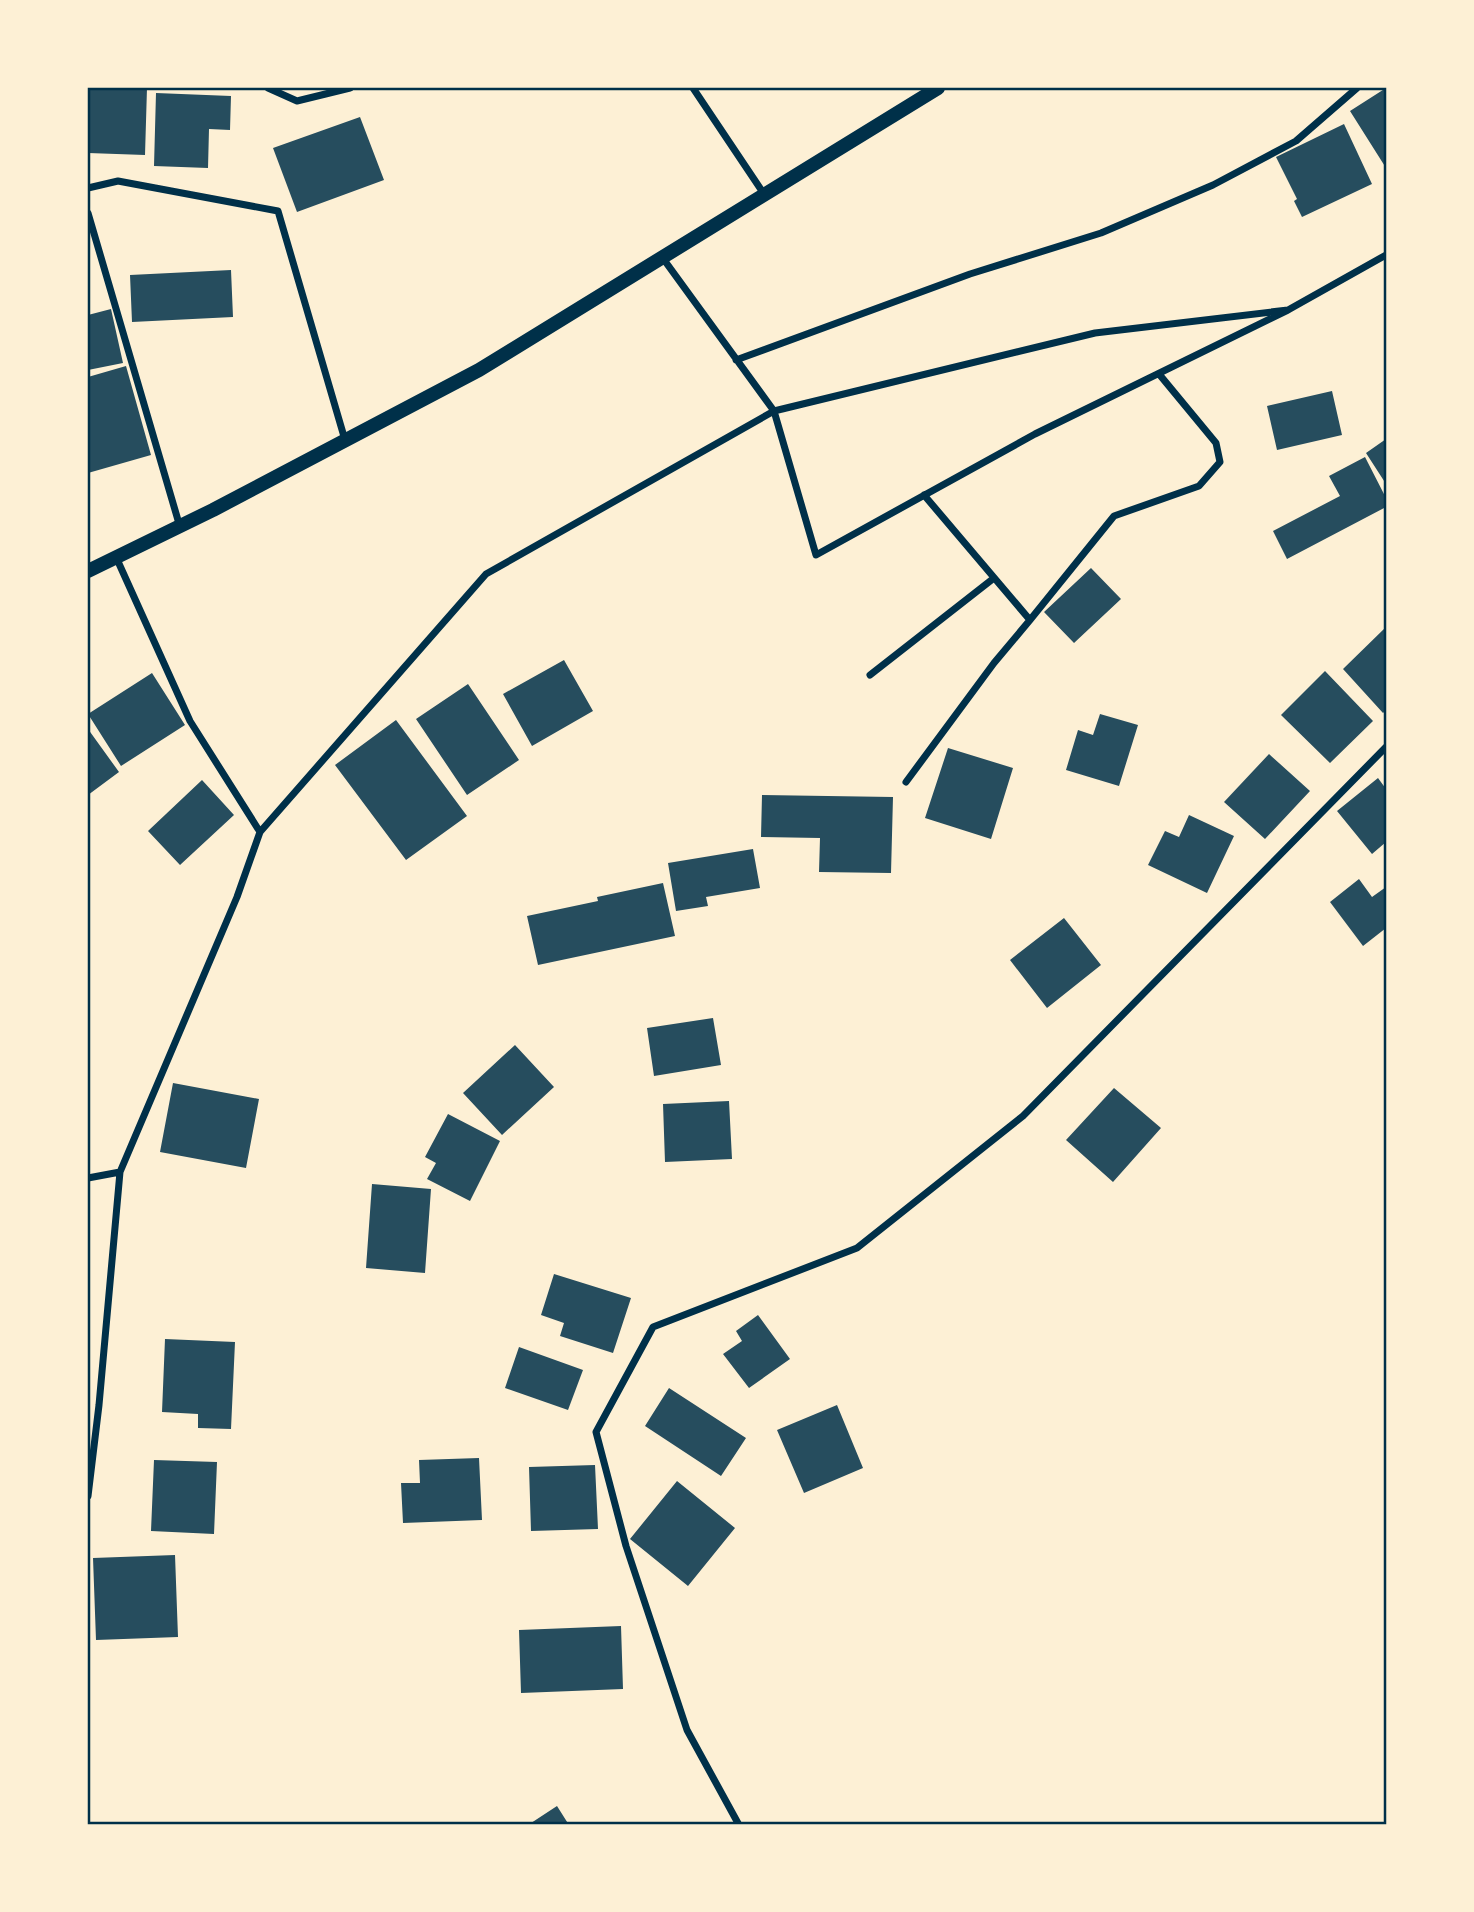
<svg xmlns="http://www.w3.org/2000/svg" width="1474" height="1912" font-family="Overpass,sans-serif">
	<style>
		.building { fill: #264d5e }
		.lines { fill: none; stroke-linecap: round; stroke-linejoin: round }
		.minor { stroke: #003049; stroke-width: 7 }
		.secondary { stroke: #003049; stroke-width: 14 }
		.neatline { fill: none; stroke: #003049; stroke-width: 2.5 }
	</style>
	<rect width="100%" height="100%" fill="#fdf0d5"/>
	<path class="building" d="M88,88H147L145,155L88,153Z
		M1386,88V168L1350,111Z
		M156,93L231,96L230,130L209,129L208,168L154,166Z
		M360,117L384,180L297,212L273,148Z
		M1344,124L1372,184L1302,217L1294,201L1297,199L1276,157Z
		M231,270L233,317L132,322L130,275Z
		M111,309L123,363L88,370V315Z
		M126,366L151,455L88,473V377Z
		M1332,391L1342,435L1277,450L1267,406Z
		M1386,439V484L1366,453Z
		M1365,457L1386,498V507L1287,559L1273,531L1340,496L1329,476Z
		M1091,568L1121,599L1074,643L1044,612Z
		M1386,627V710L1383,713L1343,669Z
		M564,660L593,711L532,746L503,694Z
		M1325,671L1373,721L1330,763L1281,715Z
		M152,673L185,725L121,766L88,714Z
		M468,684L519,760L467,795L416,719Z
		M1100,714L1138,725L1119,786L1066,770L1078,730L1093,735Z
		M396,720L467,816L406,860L335,765Z
		M88,729L119,772L88,795Z
		M948,748L1013,768L991,839L925,818Z
		M1269,754L1310,791L1265,839L1224,802Z
		M1378,778L1386,789V842L1372,854L1337,811Z
		M202,780L234,815L180,865L148,831Z
		M762,795L893,797L891,873L819,872L820,838L761,837Z
		M1189,815L1234,836L1207,893L1148,865L1165,831L1179,837Z
		M753,849L760,888L706,897L708,906L676,911L668,863Z
		M1359,879L1372,897L1386,887V928L1363,946L1330,902Z
		M663,883L675,936L538,965L527,916L598,901L597,897Z
		M1064,918L1101,965L1047,1008L1010,960Z
		M713,1018L721,1065L654,1076L647,1028Z
		M515,1045L554,1087L502,1135L463,1093Z
		M173,1083L259,1099L246,1168L160,1152Z
		M1114,1088L1161,1128L1113,1182L1066,1140Z
		M729,1101L732,1159L665,1162L663,1104Z
		M448,1114L500,1141L470,1201L427,1179L436,1163L425,1157Z
		M372,1184L431,1189L425,1273L366,1268Z
		M554,1274L631,1298L613,1353L560,1336L564,1323L541,1315Z
		M758,1315L790,1359L749,1388L723,1354L742,1341L736,1331Z
		M165,1339L235,1342L231,1429L198,1428V1414L162,1412Z
		M519,1347L583,1370L568,1410L505,1388Z
		M669,1388L746,1438L721,1476L645,1426Z
		M837,1405L863,1468L804,1493L777,1430Z
		M479,1458L482,1520L403,1523L401,1483H420L419,1460Z
		M154,1460L217,1462L214,1534L151,1531Z
		M595,1465L598,1529L531,1531L529,1467Z
		M677,1481L735,1528L688,1586L630,1539Z
		M175,1555L178,1637L96,1640L93,1558Z
		M621,1626L623,1689L521,1693L519,1630Z
		M557,1806L569,1825H528Z"/>
	<g class="lines">
		<path class="minor" d="M268,88L297,101L350,88
			M693,88L764,194
			M88,188L118,181L278,211L345,440
			M88,213L180,527
			M1288,310L1095,333L774,411L816,555L1035,434L1288,310L1386,255
			M736,360L970,274L1101,233L1213,185L1296,141L1357,88
			M924,495L1030,620
			M116,557L190,721L260,832
			M870,675L994,578
			M906,782L994,663L1030,620L1114,516L1199,486L1220,462L1216,443L1159,374
			M88,1178L120,1172L237,897L260,832L486,574L774,411L662,257
			M88,1496L99,1405L120,1172
			M739,1825L687,1730L626,1546L596,1432L653,1327L857,1248L1023,1116L1386,747"/>
		<path class="secondary" d="M88,571L213,510L479,370L938,88"/>
	</g>
	<rect width="1474" height="1912" fill="none" stroke="#fdf0d5" stroke-width="178"/>
	<rect x="89" y="89" width="1296" height="1734" class="neatline"/>
</svg>
